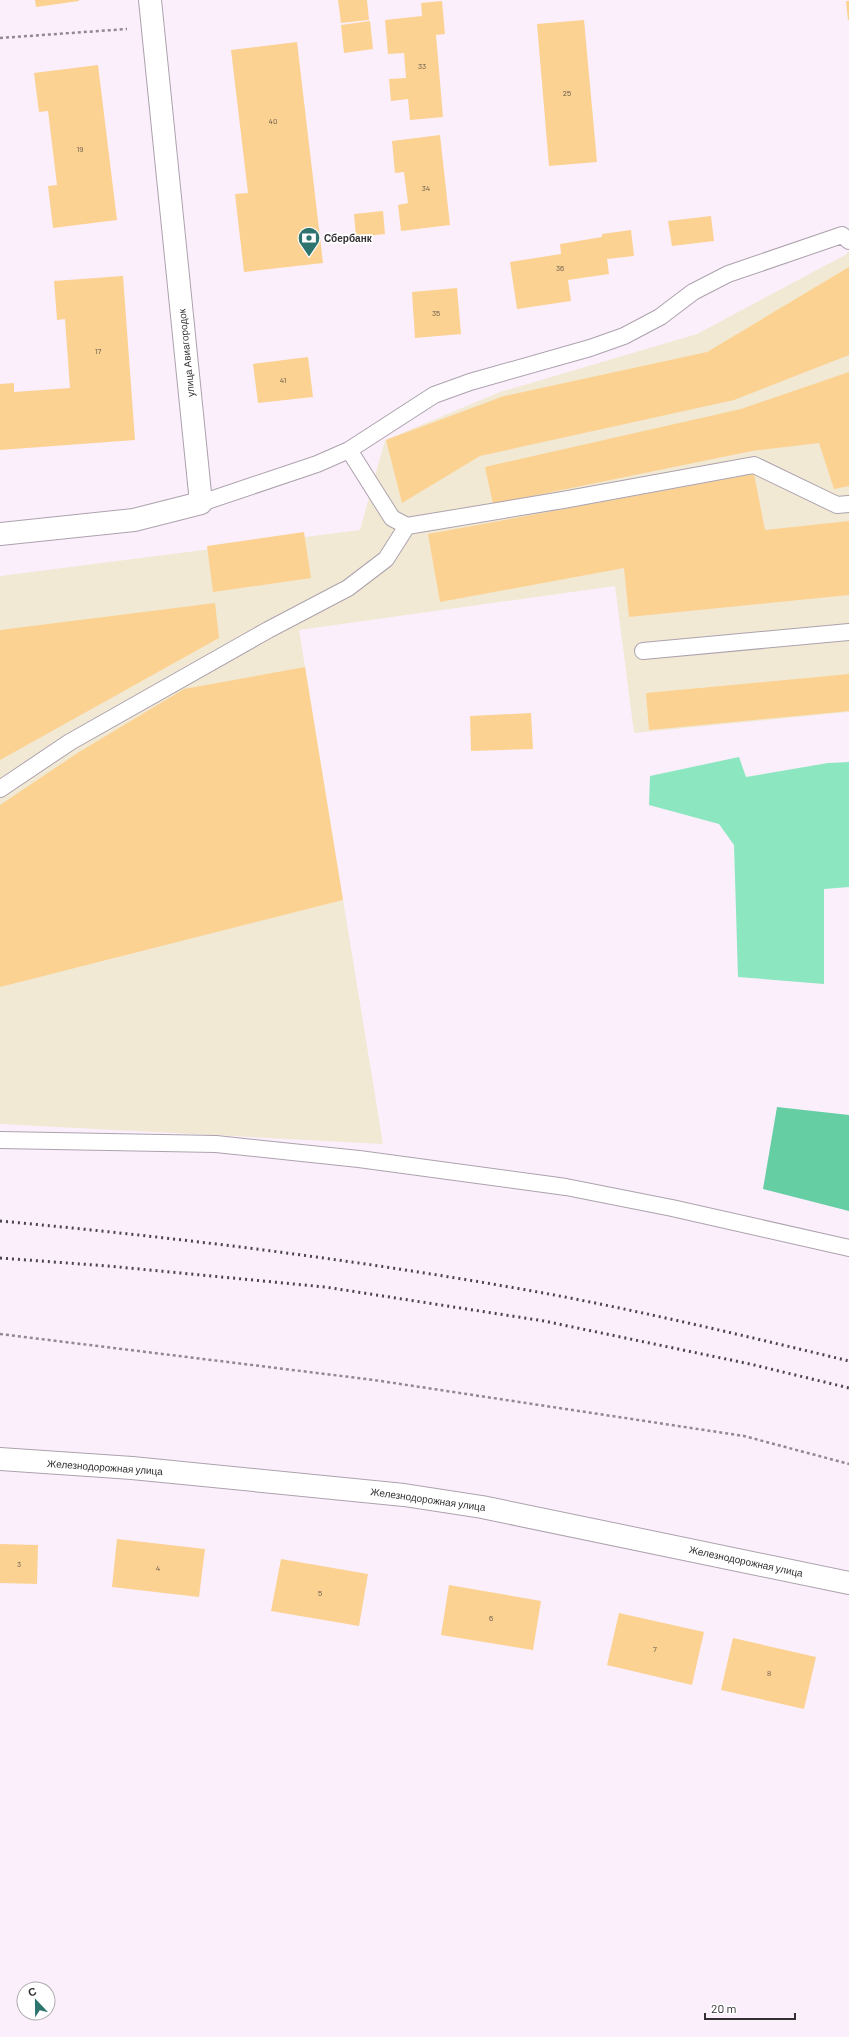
<svg xmlns="http://www.w3.org/2000/svg" width="849" height="2037" font-family="Barlow,sans-serif">
	<style>
		.industrial { fill: #f2e9d4 }
		.green { fill: #8ce7c0 }
		.forest { fill: #65cea3 }
		.building { fill: #fbd292 }
		.lines { fill: none; stroke-linecap: round; stroke-linejoin: round }
		.service-casing { stroke: #aca2ad; stroke-width: 18 }
		.minor-casing { stroke: #aca2ad; stroke-width: 24 }
		.tertiary-casing { stroke: #aca2ad; stroke-width: 24 }
		.path { stroke: #908991; stroke-width: 2.5; stroke-dasharray: 3 3; stroke-linecap: butt }
		.service { stroke: #fff; stroke-width: 16 }
		.minor { stroke: #fff; stroke-width: 22 }
		.tertiary { stroke: #fff; stroke-width: 22 }
		.rail { stroke: #4b464b; stroke-width: 3; stroke-dasharray: 2 4; stroke-linecap: butt }
		.labels { text-anchor: middle; dominant-baseline: central; stroke-width: 3.5; stroke-linejoin: round; paint-order: stroke }
		.number-label { font-size: 8px; fill: #64574a }
		.poi-label { font-size: 10px; font-weight: bold; fill: #322e32; stroke: #fff; text-anchor: start }
		.street-label { font-size: 10px; fill: #322e32; stroke: #fff }
	</style>
	<rect width="100%" height="100%" fill="#fbeffc"/>
	<path class="industrial" d="M849,251V712L634,733L615,586L299,630L383,1144L0,1124V576L360,530L385,440L500,392L697,334L845,255Z"/>
	<path class="green" d="M739,757L746,777L828,763L849,762V887L824,889V984L738,977L734,845L719,824L649,805L650,776Z"/>
	<path class="forest" d="M777,1107L849,1115V1211L763,1189Z"/>
	<path class="building" d="M35,0H79V1L36,7Z
		M338,0H367L369,20L341,23Z
		M442,1L445,34L436,35L443,117L410,120L408,99L391,101L389,79L406,78L404,53L388,54L385,20L422,16L421,3Z
		M846,1H849V20H848Z
		M584,20L597,162L549,166L537,24Z
		M370,21L373,49L344,53L341,25Z
		M297,42L323,263L244,272L235,194L248,193L231,50Z
		M98,65L117,220L53,228L48,186L57,185L48,111L39,112L34,73Z
		M440,135L450,225L401,231L398,205L408,203L404,172L395,173L392,141Z
		M383,211L385,234L356,237L354,214Z
		M711,216L714,241L672,246L668,221Z
		M631,230L634,256L607,259L609,274L568,280L571,301L517,309L510,262L561,254L560,244L602,237V234Z
		M849,267V355L734,400L480,456L402,503L386,440L504,396L707,352Z
		M123,276L135,440L0,450V384L14,383V392L70,388L65,319L57,320L54,281Z
		M457,288L461,334L415,338L412,292Z
		M308,357L313,397L258,403L253,364Z
		M849,372V486L834,489L819,443L752,451L493,504L485,467L741,409Z
		M754,474L765,530L849,521V595L629,617L624,568L440,602L428,534Z
		M304,532L311,578L213,592L207,546Z
		M215,603L219,638L0,760V630Z
		M305,667L343,900L0,987V805L79,752L184,689Z
		M849,674V711L649,730L646,693Z
		M531,713L533,749L471,751L470,716Z
		M117,1539L205,1549L199,1597L112,1587Z
		M0,1544L38,1545L37,1584L0,1583Z
		M281,1559L368,1574L359,1626L271,1611Z
		M449,1585L541,1601L533,1650L441,1635Z
		M619,1613L704,1632L692,1685L607,1665Z
		M733,1638L816,1657L804,1709L721,1690Z"/>
	<g class="lines">
		<g class="service-casing">
			<path id="service" d="M349,450L392,518L407,526L563,500L754,465L837,505L849,504
				M201,503L317,464L349,450L434,395L470,382L590,348L624,336L660,317L693,292L728,274L842,235L849,241
				M643,651L849,632
				M0,789L70,742L268,630L348,588L386,559L407,526
				M0,1140L216,1144L359,1159L566,1187L672,1208L849,1248"/>
		</g>
		<g class="minor-casing">
			<path id="minor" d="M0,1459L132,1468L404,1495L482,1507L849,1583"/>
		</g>
		<g class="tertiary-casing">
			<path id="tertiary" d="M0,534L134,520L201,503L150,0"/>
		</g>
		<path class="path" d="M0,38L127,29
			M0,1334L374,1380L744,1436L849,1464"/>
		<use href="#service" class="service"/>
		<use href="#minor" class="minor"/>
		<use href="#tertiary" class="tertiary"/>
		<path class="rail" d="M0,1221C184,1238 367,1261 549,1294C650,1313 750,1337 849,1361
			M0,1258L108,1266L325,1287L544,1321L750,1364L849,1388"/>
	</g>
	<defs>
		<g id="bank-pin" transform="scale(1.15)"><path d="M0 17L-7.5 6A9.5 9.5 0 1 1 7.5 6Z" fill="#2c746d" stroke="#fff"/><path d="M-6-4H6V4H-6ZM0-2.3a2.3 2.3 0 1 0 0 4.6a2.3 2.3 0 1 0 0-4.6Z" fill="#fff"/></g>
	</defs>
	<g fill-rule="evenodd">
		<use href="#bank-pin" x="309" y="238"/>
	</g>
	<g class="labels">
		<g class="number-label">
			<text x="422" y="66">33</text>
			<text x="567" y="93">25</text>
			<text x="273" y="121">40</text>
			<text x="80" y="149">19</text>
			<text x="426" y="188">34</text>
			<text x="560" y="268">36</text>
			<text x="436" y="313">35</text>
			<text x="98" y="351">17</text>
			<text x="283" y="380">41</text>
			<text x="19" y="1564">3</text>
			<text x="158" y="1568">4</text>
			<text x="320" y="1593">5</text>
			<text x="491" y="1618">6</text>
			<text x="655" y="1649">7</text>
			<text x="769" y="1673">8</text>
		</g>
		<g class="poi-label">
			<text x="324" y="238">Сбербанк</text>
		</g>
		<g class="street-label">
			<text transform="translate(186 353) rotate(-96)">улица Авиагородок</text>
			<text transform="translate(105 1467) rotate(4)">Железнодорожная улица</text>
			<text transform="translate(428 1499) rotate(8)">Железнодорожная улица</text>
			<text transform="translate(746 1561) rotate(12)">Железнодорожная улица</text>
		</g>
	</g>
	<g transform="translate(36 2001) rotate(338)"><circle r="19" fill="#ffffff" stroke="#adabad"/>
	<path d="M0-3L7 15L0 10L-7 15Z" fill="#2c746d"/>
	<text y="-6" font-size="11" font-weight="bold" text-anchor="middle" fill="#322e32">С</text>
	</g>
	<path d="M705 2013v6h90v-6" fill="none" stroke="#322e32" stroke-width="2"/>
	<text x="711" y="2013" font-size="12" fill="#322e32" stroke="#ffffff" stroke-width="3" paint-order="stroke">20 m</text>
</svg>
